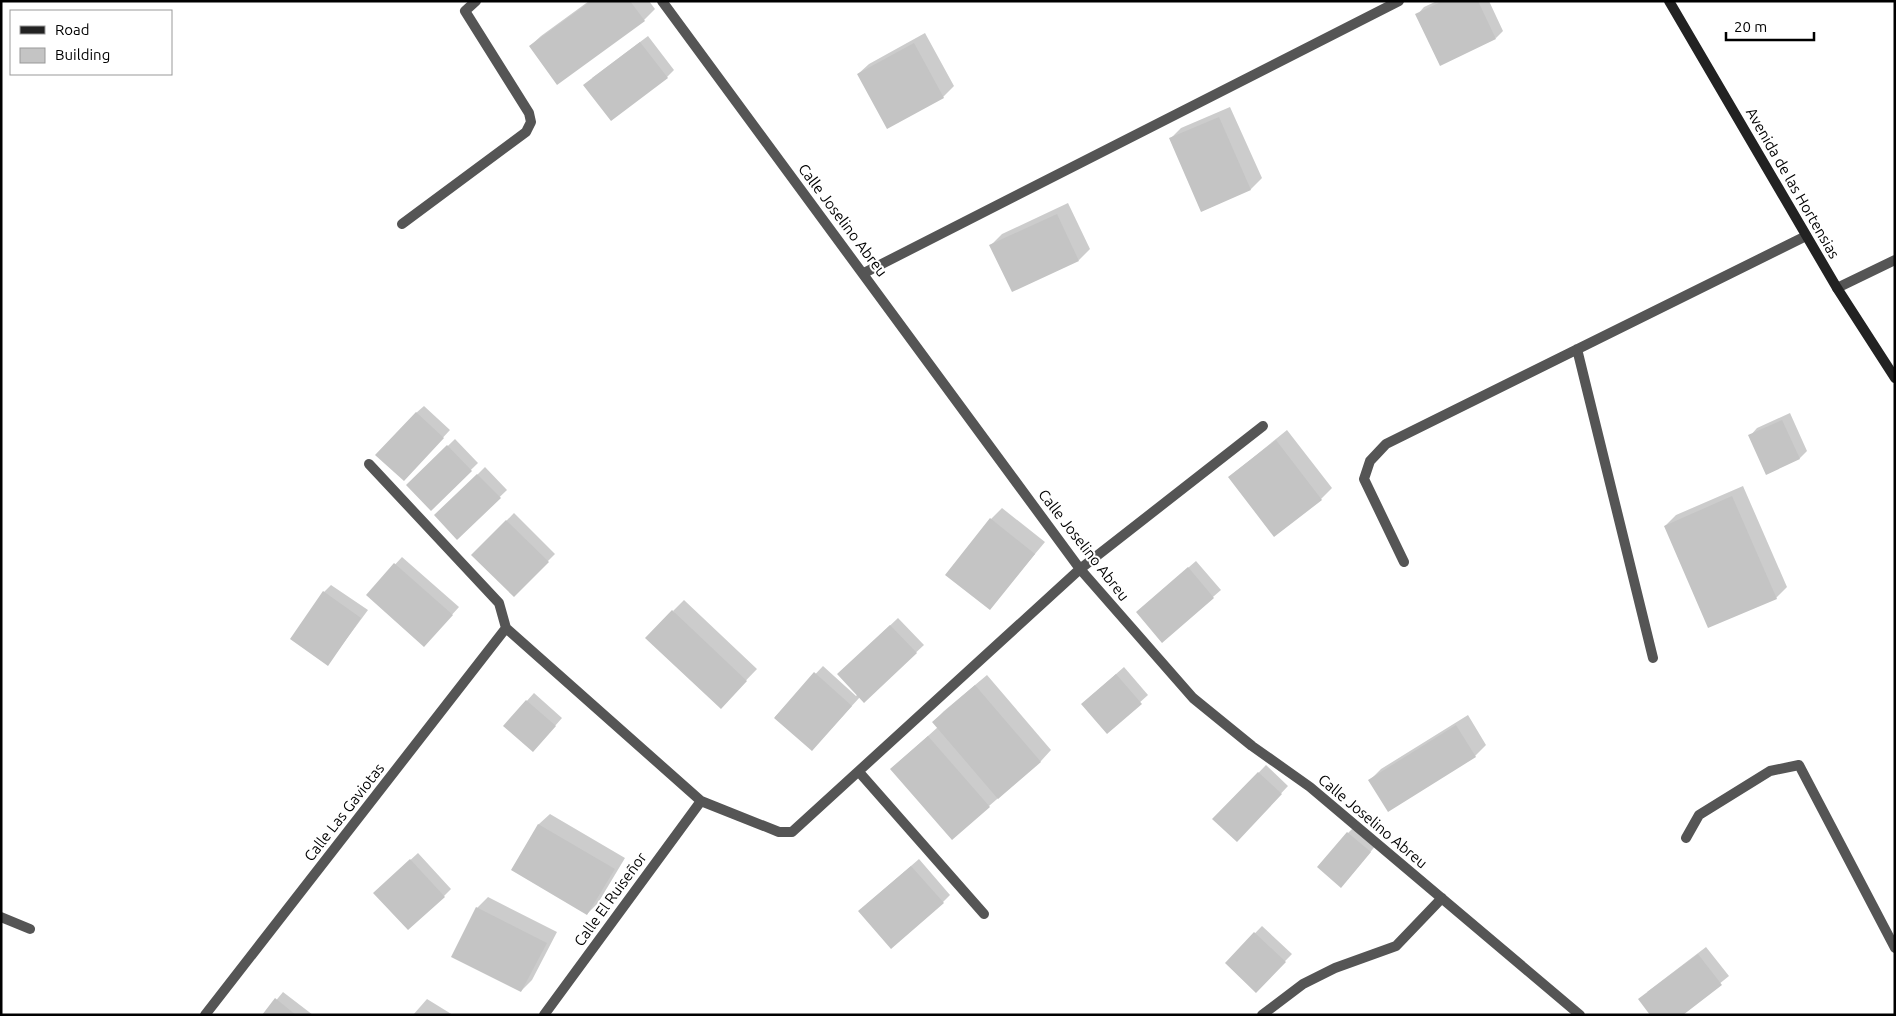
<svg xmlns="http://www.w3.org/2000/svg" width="1896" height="1016" font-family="Ubuntu,sans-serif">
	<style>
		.shadow { fill: #0003 }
		.building { fill: #c4c4c4 }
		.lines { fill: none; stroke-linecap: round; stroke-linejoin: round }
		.lane { stroke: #555; stroke-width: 10 }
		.street { stroke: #555; stroke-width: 10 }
		.secondary { stroke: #222; stroke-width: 10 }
		.labels { text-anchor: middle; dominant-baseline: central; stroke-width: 4; stroke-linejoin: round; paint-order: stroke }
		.street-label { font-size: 15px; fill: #000; stroke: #fff }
	</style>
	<rect width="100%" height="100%" fill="#fff"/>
	<path class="shadow" d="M589,1H649L655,9L644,20L530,46L541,36Z
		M1437,1H1489L1503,31L1496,38L1417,15L1424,7Z
		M925,33L954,86L943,97L858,74L869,64Z
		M648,36L674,70L667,77L592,78Z
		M1230,107L1262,178L1251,189L1202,211L1170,139L1181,128Z
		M1068,203L1090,249L1079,260L991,245L1002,234Z
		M424,406L450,430L411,472L416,413Z
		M1790,413L1807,451L1800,458L1766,473L1750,436L1757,428Z
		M1287,430L1332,488L1321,499L1229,477Z
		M455,439L478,463L431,509L408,485Z
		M485,467L507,490L457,538L436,516Z
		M1743,486L1787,587L1776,598L1665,526L1676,515Z
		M1002,508L1045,542L990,608L991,519Z
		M514,513L555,554L514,595L473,555Z
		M402,557L459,607L431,638L367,595Z
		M1196,561L1221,590L1162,641L1145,605Z
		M331,585L368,610L328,664L324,592Z
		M684,600L757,669L731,696L673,611Z
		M898,618L924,645L864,701L860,697L819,742L775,717L823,666L856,696L858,694L846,667Z
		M1124,667L1148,695L1107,732L1090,697Z
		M987,675L1051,750L1041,761L989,806L891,769L938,727L933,722L944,711Z
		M534,693L562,718L540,743L505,725Z
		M1468,715L1486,745L1475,756L1389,810L1370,780L1381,769Z
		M1266,765L1288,786L1244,833L1214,819Z
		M550,814L625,858L598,903L587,914L513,870L539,824Z
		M1355,826L1377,844L1348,879V833Z
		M418,853L451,889L444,896L382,886Z
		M919,859L950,895L943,902L867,904Z
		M488,897L557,932L532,980L521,991L477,908Z
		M1262,926L1292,954L1256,991L1226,963Z
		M1706,947L1729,976L1681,1015L1647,992Z
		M283,992L313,1015H264Z
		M427,999L453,1015H413Z"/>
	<path class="building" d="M591,1H630L645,21L557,85L529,46Z
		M1443,1H1478L1496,39L1440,66L1415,14Z
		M640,42L668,78L611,121L583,85Z
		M914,43L944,98L887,129L857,74Z
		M1219,117L1251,190L1201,212L1169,138Z
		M1057,214L1079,261L1012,292L989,245Z
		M416,412L444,438L404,481L375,455Z
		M1782,420L1800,459L1766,475L1748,435Z
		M1276,440L1322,500L1274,537L1228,477Z
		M447,445L472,471L431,511L406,485Z
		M477,474L501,498L457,540L434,515Z
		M1732,496L1777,599L1708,628L1664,526Z
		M990,518L1035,554L990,610L945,575Z
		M506,520L549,562L514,597L471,555Z
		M394,563L453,615L424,647L366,595Z
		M1188,567L1214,598L1162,643L1136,612Z
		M323,591L361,618L328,666L290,639Z
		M672,610L747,681L721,709L645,638Z
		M890,625L917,653L864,703L837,674Z
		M814,672L852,706L812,751L774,718Z
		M1116,674L1142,704L1107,734L1081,704Z
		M975,685L1041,762L998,799L932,722Z
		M526,700L556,726L533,752L503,726Z
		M1456,725L1476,757L1388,812L1368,780Z
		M928,736L990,807L952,840L890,769Z
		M1258,772L1282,794L1237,842L1212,819Z
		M538,824L615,869L587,915L511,870Z
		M1347,832L1371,852L1341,888L1317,867Z
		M410,859L445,897L408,930L373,893Z
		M911,866L944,903L891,949L858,911Z
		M476,907L547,943L521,992L451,957Z
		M1254,932L1286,962L1256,993L1225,963Z
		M1698,954L1722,985L1683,1015H1650L1638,999Z
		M275,998L296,1015H262Z"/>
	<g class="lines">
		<path class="lane" d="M1837,288L1895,260"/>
		<path class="street" d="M662,1L1080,569L1193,698L1252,746L1310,787L1580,1015
			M402,224L526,132L531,122L529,113L465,11L476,1
			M864,273L1399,1
			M1577,349L1653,658
			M369,464L499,603L506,628L701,801L779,832H792L1080,569L1263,426
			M1404,562L1364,479L1370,461L1386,444L1806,236
			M859,772L984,914
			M1686,838L1699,815L1770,771L1799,765L1895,948
			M1,917L30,929
			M205,1015L506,628
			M544,1015L701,801
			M1262,1015L1303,984L1335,968L1396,946L1442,898"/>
		<path class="secondary" d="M1669,1L1837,288L1895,378"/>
	</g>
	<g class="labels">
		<g class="street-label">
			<text transform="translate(1793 183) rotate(60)">Avenida de las Hortensias</text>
			<text transform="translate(843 220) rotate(53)">Calle Joselino Abreu</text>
			<text transform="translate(1084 545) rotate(52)">Calle Joselino Abreu</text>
			<text transform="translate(344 812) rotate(-52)">Calle Las Gaviotas</text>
			<text transform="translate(1373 821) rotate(40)">Calle Joselino Abreu</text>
			<text transform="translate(610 899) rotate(-54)">Calle El Ruiseñor</text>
		</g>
	</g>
	<rect width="1896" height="1016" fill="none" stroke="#000000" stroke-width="5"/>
	<rect x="10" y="10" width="162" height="65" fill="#ffffff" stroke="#999999"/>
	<rect x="20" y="26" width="25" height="8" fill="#222222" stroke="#999999"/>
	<text x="55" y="35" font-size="15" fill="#000000">Road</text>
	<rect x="20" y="48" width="25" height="15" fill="#c4c4c4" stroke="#999999"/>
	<text x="55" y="60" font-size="15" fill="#000000">Building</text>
	<path d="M1726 32v8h88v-8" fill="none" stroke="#000000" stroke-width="2.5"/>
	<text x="1734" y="32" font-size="15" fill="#000000" stroke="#ffffff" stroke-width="4" paint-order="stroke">20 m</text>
</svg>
